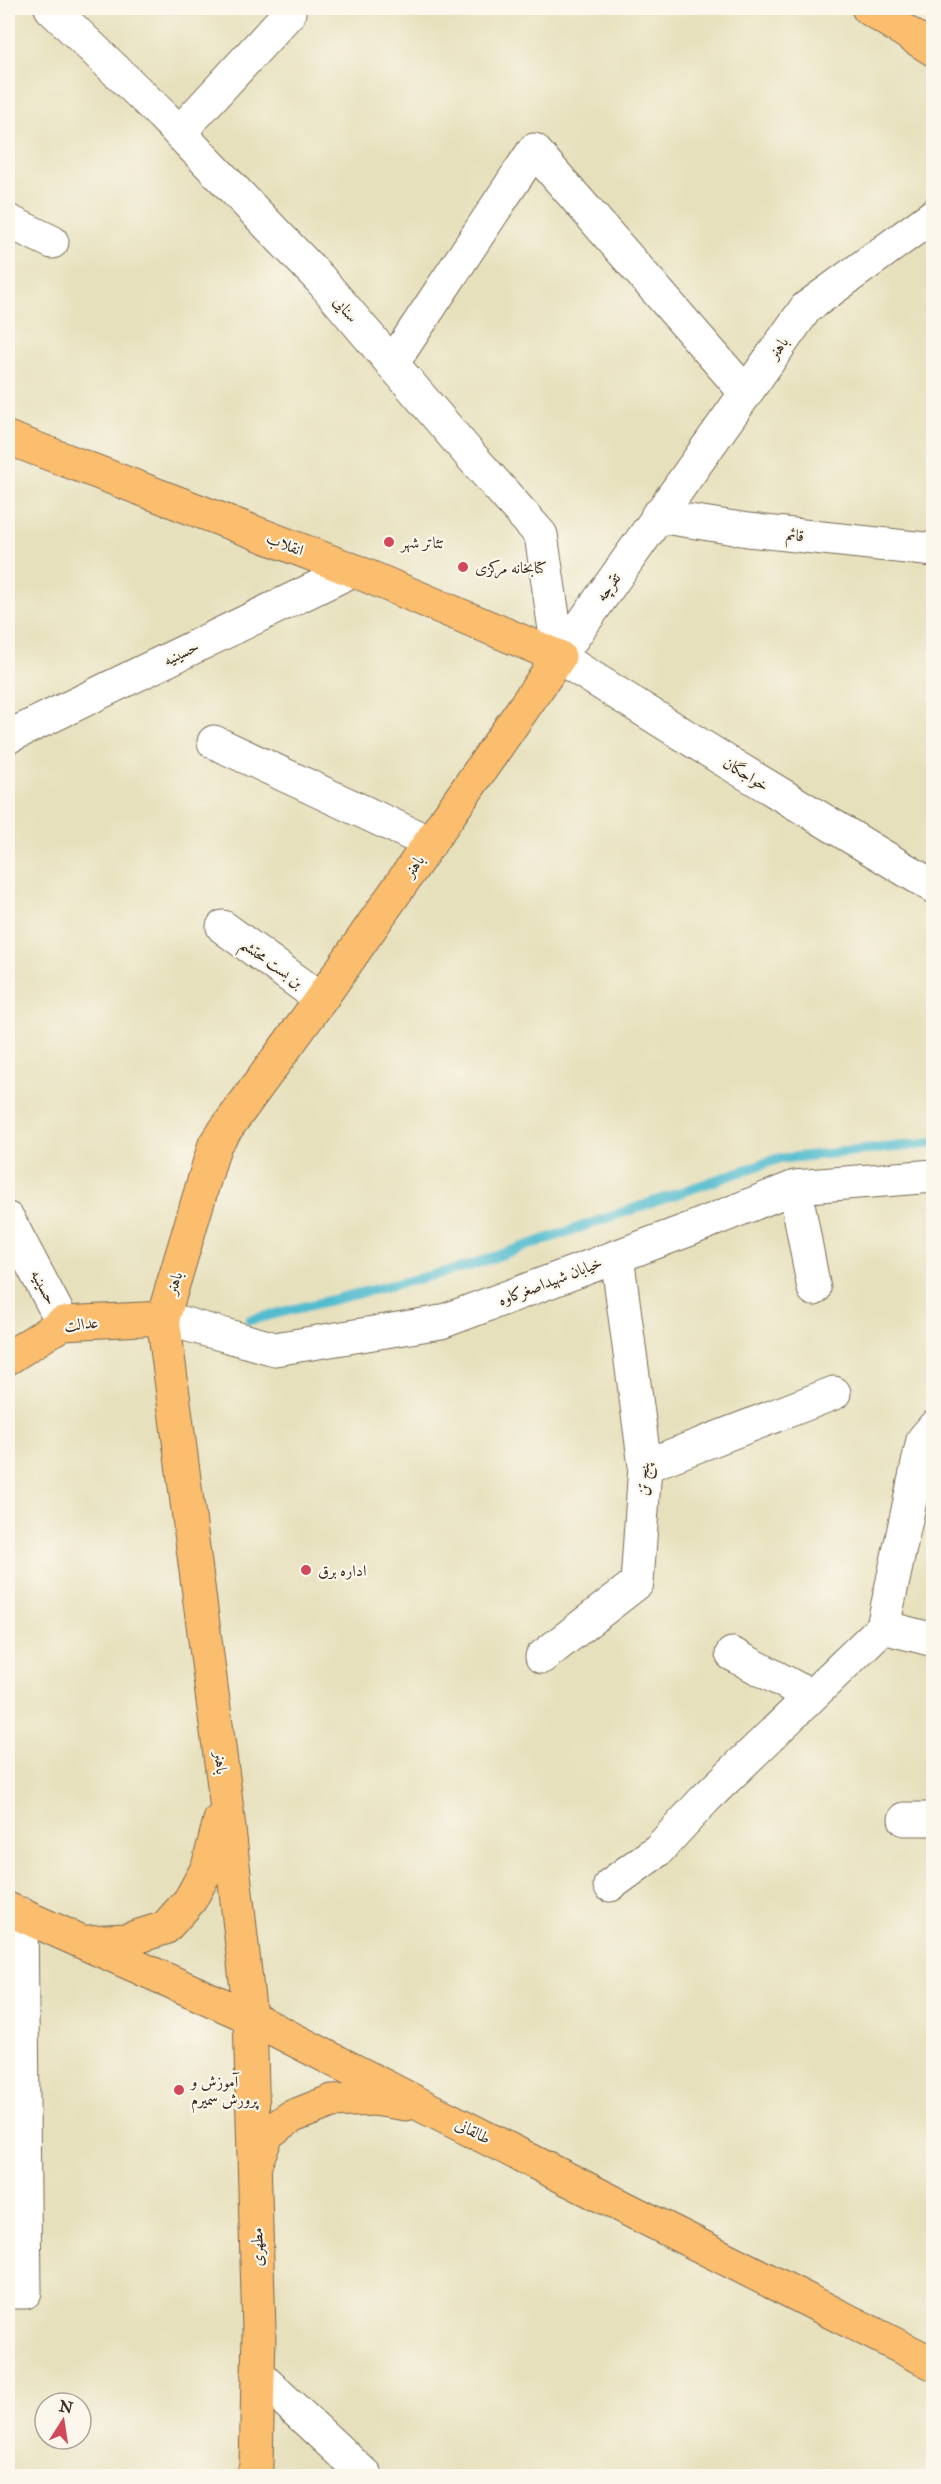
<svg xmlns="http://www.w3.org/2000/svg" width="941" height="2484" font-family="'IM FELL Great Primer',Amiri,serif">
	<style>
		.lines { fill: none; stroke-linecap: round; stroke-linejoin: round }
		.stream { stroke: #52bccf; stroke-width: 10 }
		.minor-casing { stroke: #776a55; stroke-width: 35 }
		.major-casing { stroke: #776a55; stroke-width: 35 }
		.minor { stroke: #fff; stroke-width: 33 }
		.major { stroke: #fbbd6e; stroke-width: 33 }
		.poi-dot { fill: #d1495b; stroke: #fbf7ec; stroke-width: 2 }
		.labels { text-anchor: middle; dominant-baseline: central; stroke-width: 4.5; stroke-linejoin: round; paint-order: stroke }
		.street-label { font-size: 16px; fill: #3b2a1e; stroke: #fbf7ec }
		.poi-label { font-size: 16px; fill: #3b2a1e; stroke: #fbf7ec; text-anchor: start }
	</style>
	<rect width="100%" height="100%" fill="#fbf7ec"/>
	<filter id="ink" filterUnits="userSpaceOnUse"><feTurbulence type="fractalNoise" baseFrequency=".0167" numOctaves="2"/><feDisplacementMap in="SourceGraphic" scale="12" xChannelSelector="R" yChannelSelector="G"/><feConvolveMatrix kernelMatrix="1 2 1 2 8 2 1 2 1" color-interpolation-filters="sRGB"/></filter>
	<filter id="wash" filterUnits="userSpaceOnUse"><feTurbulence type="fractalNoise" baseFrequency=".008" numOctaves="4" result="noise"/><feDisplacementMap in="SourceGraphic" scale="24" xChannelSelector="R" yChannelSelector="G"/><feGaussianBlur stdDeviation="1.35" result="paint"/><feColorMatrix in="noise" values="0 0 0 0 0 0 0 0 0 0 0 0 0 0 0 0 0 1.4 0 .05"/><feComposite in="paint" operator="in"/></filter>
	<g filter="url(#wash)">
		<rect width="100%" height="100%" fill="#e7e0bc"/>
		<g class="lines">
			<path class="stream" d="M250,1320L466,1267L777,1159L934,1143"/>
		</g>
	</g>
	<g filter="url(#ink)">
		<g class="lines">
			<g class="minor-casing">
				<path id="minor" d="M51,8L162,115L320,279L471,456L541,535L559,657
					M179,133L289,13
					M8,221L52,242
					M392,364L534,150L746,393
					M657,516L748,530L934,550
					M559,657L806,308L934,215
					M559,657L724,760L934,887
					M8,737L353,570
					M214,742L430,843
					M223,927L321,999
					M795,1187L814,1289
					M8,1219L63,1323
					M163,1318L275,1349L441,1322L688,1230L795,1187L934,1176
					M934,1427L923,1440L883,1627L934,1640
					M645,1466L834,1393
					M732,1654L811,1696
					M542,1657L637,1583L645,1466L617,1256
					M905,1819H934
					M610,1885L658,1850L705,1799L883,1627
					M8,2292H25L21,1914
					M258,2375L366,2476"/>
			</g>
			<g class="major-casing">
				<path id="major" d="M868,8L934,50
					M8,438L353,570L559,657L321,999L215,1144L163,1318L225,1793L250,2017L259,2331L256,2466L253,2476
					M8,1358L63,1323L163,1318
					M8,1909L250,2017L425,2107L934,2364
					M88,1942L126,1940L165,1928L190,1900L208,1867L220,1820
					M255,2164L268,2133L291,2117L332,2101L374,2099L406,2104"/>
			</g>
			<use href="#minor" class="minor"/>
			<use href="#major" class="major"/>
		</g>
	</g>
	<g class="poi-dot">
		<circle cx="389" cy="542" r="6"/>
		<circle cx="463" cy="567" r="6"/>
		<circle cx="306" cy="1570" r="6"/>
		<circle cx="179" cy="2090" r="6"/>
	</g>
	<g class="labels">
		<g class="street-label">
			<text transform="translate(346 309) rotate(50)">سنایی</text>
			<text transform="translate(778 348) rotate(-55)">باهنر</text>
			<text transform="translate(795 535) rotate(6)">قائم</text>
			<text transform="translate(285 544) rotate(21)">انقلاب</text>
			<text transform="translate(608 587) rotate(-55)">تقرچه</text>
			<text transform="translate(181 653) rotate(-26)">حسینیه</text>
			<text transform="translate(746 774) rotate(31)">خواجگان</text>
			<text transform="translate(414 866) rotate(-55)">باهنر</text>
			<text transform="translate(272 963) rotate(36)">بن بست محتشم</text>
			<text transform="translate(550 1281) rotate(-21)">خیابان شهیداصغرکاوه</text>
			<text transform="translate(174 1283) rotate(-73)">باهنر</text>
			<text transform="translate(44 1287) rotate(62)">حسینیه</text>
			<text transform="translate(81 1324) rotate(-7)">عدالت</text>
			<text transform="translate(643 1479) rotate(-89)">پنج تن</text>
			<text transform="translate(221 1763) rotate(83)">باهنر</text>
			<text transform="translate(473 2131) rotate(27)">طالقانی</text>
			<text transform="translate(257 2247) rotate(-91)">مطهری</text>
		</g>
		<g class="poi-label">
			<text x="401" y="542">تئاتر شهر</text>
			<text x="475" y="567">کتابخانه مرکزی</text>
			<text x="318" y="1570">اداره برق</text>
			<text x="191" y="2081">آموزش و<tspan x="191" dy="18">پرورش سمیرم</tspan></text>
		</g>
	</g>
	<rect width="941" height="2484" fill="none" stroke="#fbf7ec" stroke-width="30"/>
	<g transform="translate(63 2421) rotate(12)"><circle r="28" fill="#fbf7ec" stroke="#aea59a" stroke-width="1.5"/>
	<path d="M0-4.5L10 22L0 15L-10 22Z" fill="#d1495b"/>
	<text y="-9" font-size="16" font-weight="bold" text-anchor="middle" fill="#3b2a1e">N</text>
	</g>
</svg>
